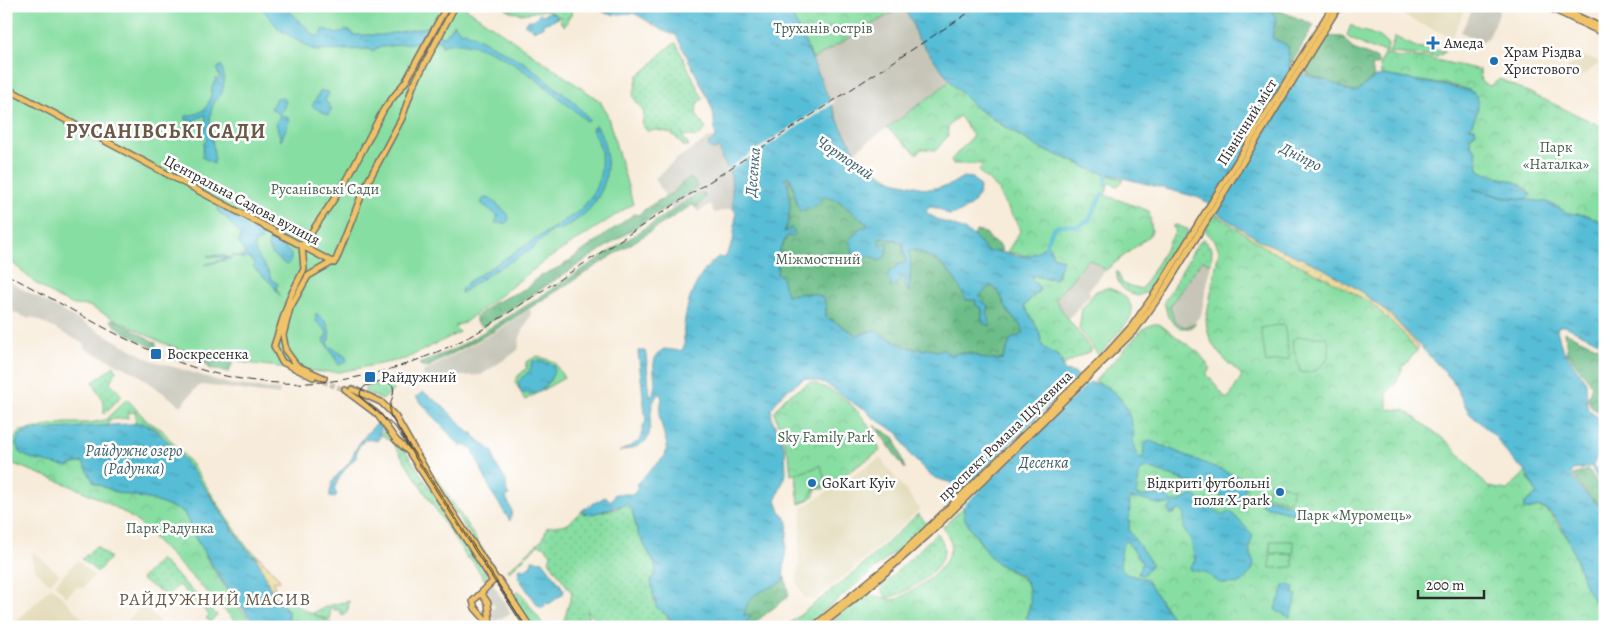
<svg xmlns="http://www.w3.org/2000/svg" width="1611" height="633" font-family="Alegreya,serif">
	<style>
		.built { fill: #e3dbba }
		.industrial { fill: #c6c5b8 }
		.grass { fill: url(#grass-dots); stroke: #598466 }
		.forest { fill: url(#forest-crowns); stroke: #4c745a }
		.sand { fill: url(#sand-dots); stroke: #8c8264 }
		.park { fill: url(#park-crowns); stroke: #598466 }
		.garden { fill: #87dea2; stroke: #598466 }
		.water { fill: url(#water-ripples); stroke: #417480; fill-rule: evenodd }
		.pier { fill: #f7ebd9 }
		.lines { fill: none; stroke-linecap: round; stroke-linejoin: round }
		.river { stroke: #57bdd6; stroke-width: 4 }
		.major-tunnel { stroke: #cec5b6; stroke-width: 5; stroke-dasharray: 5 2.5; stroke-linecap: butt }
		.major-casing { stroke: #726e68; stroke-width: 8 }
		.major { stroke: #f1c369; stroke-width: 5 }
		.tram { stroke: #2b2b2b; stroke-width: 1 }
		.rail { stroke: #2b2b2b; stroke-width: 1; stroke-dasharray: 8 4; stroke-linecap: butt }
		.poi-dot { fill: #1f6fb2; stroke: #fff; stroke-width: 2 }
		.labels { text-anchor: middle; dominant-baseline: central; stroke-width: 5; stroke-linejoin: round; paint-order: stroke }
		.park-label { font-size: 15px; fill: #47614f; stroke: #fff }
		.poi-label { font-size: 15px; fill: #2b2b2b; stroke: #fff; text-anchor: start }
		.street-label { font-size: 15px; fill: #2b2b2b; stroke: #fff }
		.water-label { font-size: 16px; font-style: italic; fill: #3a5e67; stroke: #fff }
		.quarter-label { font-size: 18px; letter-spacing: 1px; fill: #6a5947; stroke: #fff }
		.district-label { font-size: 20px; font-weight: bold; letter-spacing: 1px; fill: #6a5947; stroke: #fff }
	</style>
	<defs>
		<pattern id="grass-dots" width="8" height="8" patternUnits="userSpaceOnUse" patternTransform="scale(1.25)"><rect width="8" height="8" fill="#87dea2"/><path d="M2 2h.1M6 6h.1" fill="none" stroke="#75bf8c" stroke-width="1.8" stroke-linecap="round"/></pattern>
		<pattern id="forest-crowns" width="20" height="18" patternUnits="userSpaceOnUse" patternTransform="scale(1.25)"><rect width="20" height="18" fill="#6dbd88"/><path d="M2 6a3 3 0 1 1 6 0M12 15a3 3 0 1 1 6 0" fill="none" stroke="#5a9a6f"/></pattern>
		<pattern id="sand-dots" width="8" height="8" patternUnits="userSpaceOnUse" patternTransform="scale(1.25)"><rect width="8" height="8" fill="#eeda9e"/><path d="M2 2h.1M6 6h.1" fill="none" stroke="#cb8" stroke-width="1.8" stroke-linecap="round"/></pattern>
		<pattern id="park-crowns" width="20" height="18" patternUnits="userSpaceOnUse" patternTransform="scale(1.25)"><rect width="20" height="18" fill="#87dea2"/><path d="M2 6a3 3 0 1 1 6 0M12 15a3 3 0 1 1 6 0" fill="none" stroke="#75bf8c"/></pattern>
		<pattern id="water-ripples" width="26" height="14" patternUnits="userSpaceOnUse" patternTransform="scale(1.25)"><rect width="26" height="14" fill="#57bdd6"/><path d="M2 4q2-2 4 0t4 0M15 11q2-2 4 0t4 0" fill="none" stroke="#489aae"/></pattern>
	</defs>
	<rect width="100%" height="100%" fill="#fff"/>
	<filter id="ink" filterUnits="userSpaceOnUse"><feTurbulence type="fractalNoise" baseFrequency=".02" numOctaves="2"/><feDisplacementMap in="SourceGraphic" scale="10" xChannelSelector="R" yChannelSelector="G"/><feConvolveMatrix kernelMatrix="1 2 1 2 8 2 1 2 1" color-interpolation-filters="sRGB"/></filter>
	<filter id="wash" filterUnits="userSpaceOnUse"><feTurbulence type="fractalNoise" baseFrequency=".0096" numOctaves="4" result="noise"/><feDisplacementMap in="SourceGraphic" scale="20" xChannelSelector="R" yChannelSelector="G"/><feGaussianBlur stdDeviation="1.12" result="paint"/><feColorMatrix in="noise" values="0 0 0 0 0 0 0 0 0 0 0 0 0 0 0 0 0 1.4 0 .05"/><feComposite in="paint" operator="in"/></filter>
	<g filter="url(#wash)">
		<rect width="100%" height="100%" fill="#f7ebd9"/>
		<path class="built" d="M1409,6H1466L1452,38L1404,16Z
			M1584,56L1597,60L1599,64L1573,82L1567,73V68Z
			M880,458L920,509L852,570L815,599L805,598L797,584L802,508Z
			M34,552L59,574L51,582L49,583L36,571L31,558Z
			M78,560L94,576L83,588L77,587L66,597L55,584Z
			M52,587L91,627H11L51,587Z
			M143,605L164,626L122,627V626Z"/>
		<path class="industrial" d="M1474,6H1492L1498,9L1499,14L1489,37L1481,42L1461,32Z
			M902,7L912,21L915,34L950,80L934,94L855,151L841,127L813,59Z
			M711,137L716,138L714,140L721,149L720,154L731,175L733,208L714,213L711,204L698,212L692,205L675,215L655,178L678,158Z
			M1089,259L1106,270L1088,291L1091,294L1068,319L1055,299Z
			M1202,260L1211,264L1201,315L1191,326H1181L1173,319L1170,306Z
			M6,280L151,360L229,384L280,390L279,395L202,385L196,388L181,406L136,373L84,348L85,344L32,317L29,319L6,309Z
			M530,309L531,315L520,337L518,350L514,353L481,375L460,376L429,383L424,380L423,372L499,330Z
			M493,584L511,613L495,622L490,614V610L495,607L492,602L489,604L484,592Z"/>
		<path class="grass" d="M505,6H575L565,26L561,23L560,16L555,20L556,15L546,10L521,14L507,10Z
			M676,43L703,99L697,103L696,114L706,129L697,137L682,135L689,146H683C674,132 664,129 647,131L642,125L644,112L633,97L638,75C654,67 660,49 676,43Z
			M1177,225L1189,230L1152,289L1138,296C1126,294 1115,284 1117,271L1123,284L1142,289L1176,231L1172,226Z
			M1203,238L1212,249L1211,264L1202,260L1170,306C1172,317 1174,324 1186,327L1196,323L1190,328H1180L1168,317L1164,302L1195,248Z
			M114,366L116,371L110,382L122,396L104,414V403L93,382Z
			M385,382L392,386L393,391L382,400L365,392V388Z
			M379,420L406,452L488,576L486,582L471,559L467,558L420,485L425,481L419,483L393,443L382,435L384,429L377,422Z
			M436,476L497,572L493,571L433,478Z
			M623,504H627L632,510L638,534L655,564L656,573L651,580L654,600L675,627H601L587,610L589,621L582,627H562L572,593L549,561L551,554L544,546L538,545L510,571H507L543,539L547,527L568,524L582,510L584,514L617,509Z
			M918,514L928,524L816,618L804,627H785L856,571Z
			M937,533C941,538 944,543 944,551C944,569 903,598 886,597L882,592L881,587Z
			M96,546L110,558L97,572L82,559Z
			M160,559L217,615L210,622L206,618L209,615L179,585L166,596C158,588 149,586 141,579Z
			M519,591L545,627H532L511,595Z
			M349,601L348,609L344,616L340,614L341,610H334V607L330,608V620L311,614L330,605Z"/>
		<path class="forest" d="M1271,7L1314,25L1292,63H1290L1288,46L1272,37L1276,22Z
			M1325,36L1343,37L1353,49L1376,58L1379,63L1372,67L1374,77C1367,81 1363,90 1355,92C1351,93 1317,76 1307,74L1305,69Z
			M788,176L797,195L796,201L806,211L825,196L839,201L868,224L861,258L871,256L879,261L885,257L888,242L879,247V237L896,239L902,243L906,262L890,287L903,276L907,280L904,283L909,292L911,265L909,252L912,250C928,255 950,267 958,281C961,287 963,294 966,300H976L982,308V319L988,323L987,312L989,307L979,297L990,285C1001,291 1002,301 1008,311C1012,319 1023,323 1024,333L1007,349L1003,359L989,361L976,355L963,353L951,355L927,349L917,350L894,341L875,330L857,335L826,317V304L822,297L810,293L787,295L777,274L780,249L786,239L784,233L789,217Z
			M691,178L698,186L696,188L483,327L476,322V317L492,304L529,287L538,277L562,266L634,214L638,215C648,206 660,200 672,193C679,188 682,180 691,178Z
			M699,193H704L705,197L698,207L692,205L492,332L426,368L419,364L457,348L529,304Z
			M976,231L986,233L992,241L1000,245L1002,251L988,252L974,236Z
			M113,319L156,343V349C145,343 117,330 110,320Z
			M1565,332L1605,350V416L1591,407L1588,398L1592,385L1567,353Z
			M168,346L180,352L231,360L233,362L229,372L210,369L205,362L204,364L197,359H184L170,351Z
			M874,425L895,438L905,469Z
			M1589,470L1605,497V510L1584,491L1573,475Z
			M785,577L789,596L749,627L743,625L747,621C747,619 745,617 745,615C740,595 771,587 783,581Z"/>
		<path class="sand" d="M1239,227C1265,243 1292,253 1319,266C1358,285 1392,313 1419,348L1414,354L1310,277L1237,232Z
			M255,556L260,558L279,578L280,581L273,582L275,588L270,589Z"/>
		<path class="park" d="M787,6H902V7L813,59Z
			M1384,53L1401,59L1404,57L1431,59L1480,70L1481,82L1490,86L1500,79L1603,127L1605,130V224L1586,215L1568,213L1547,202L1491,198L1473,189L1503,197L1531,195C1519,175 1491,181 1478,169L1476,151L1471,145L1470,138L1476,132L1475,128L1470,129L1478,108L1475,94L1461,87L1381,75L1380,65Z
			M950,80C986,128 1069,163 1124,180L1118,186L1109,183L1105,195L1149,211L1152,231L1149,236L1106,270L1089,259L1055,299L1068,319L1092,350L1063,365C1060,354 1051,353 1043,347L1038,329L1024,306L1039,291V287L1032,279V275L1046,279L1057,277L1062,259L1053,256L1050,247L1028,256L1007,252L1021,230L999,194L1000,191L978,171L983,164H953L951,160L973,136L960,116C952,121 946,126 948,136L936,150L921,149L917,154L887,128L934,94Z
			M1214,213L1269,250L1330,280L1369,302L1400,330L1417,351L1403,367L1397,381L1387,393V409L1405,410L1449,443L1488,487L1507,490L1526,472L1537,494L1525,503L1529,510L1537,507L1545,509L1552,516L1570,541L1577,560L1605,580V627H1176L1116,574L1134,444L1128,412L1121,399L1111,390L1095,381L1143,329L1153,324H1159L1199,353L1211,369L1206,373L1226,399L1231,395L1242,375C1222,358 1208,347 1206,319L1219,250L1215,241L1204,230Z
			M538,356L554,362L564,378L525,400L515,382L518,376L526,369V362Z
			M810,382C846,393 868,416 880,451L823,489L817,488L813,497L801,504H799L796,474L791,475L789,456L774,412L785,398Z
			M127,399L147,421L161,429L193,466L246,546L260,558L250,554L243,545L209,493L158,431L151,426L135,424L136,412L128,413V418L108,420V426L22,433L70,465L83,462L94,483L119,493L153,500L184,512C188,519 189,527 193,534C208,560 235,608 257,627H241L140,524C102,494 51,479 6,461V450L20,431L65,423H89L105,420Z
			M964,507C968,533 989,556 1010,571C1017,576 1024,576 1028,585C1035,598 1028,606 1026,618L1038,627H824L867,594L894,600C914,592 951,569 951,544C950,537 946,533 943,527Z
			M287,594C302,615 319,613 336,627H302L297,620L288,621V610L278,600Z"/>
		<path class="garden" d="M6,6H463L600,101L607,114L633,204L546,260L464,323L457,325L455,327L460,332L405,359L339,372H320L246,363L207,353L189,352L163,343L89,306L74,305L58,298L35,283L6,257Z
			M1351,25L1362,32L1364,31L1380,37L1388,44L1387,52L1372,49L1349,38L1347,35Z
			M1395,37L1416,47L1445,52L1437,57L1389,53Z
			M1106,288C1122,290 1137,304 1130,319L1099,356L1079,329L1082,309L1096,291Z
			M1284,324L1289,359L1266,363L1261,328Z
			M1296,337H1327C1335,356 1321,376 1300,372L1292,341Z
			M821,466L827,486H816L808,499L799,503L796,474Z
			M1271,481L1293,489L1289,502L1266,495Z
			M1270,541H1293L1294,553H1270Z
			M1293,554V567L1270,568V555Z"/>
		<path class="water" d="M260,6H284L315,36H320L324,29L337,34L346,30L352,32L354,35H382L428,27L431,31L444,37L454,24L461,32L465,31L525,63L574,102L589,119L588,122C556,97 488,29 441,46L442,43L425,35L419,42L376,48L373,52L369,49L315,51L280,30Z
			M598,6H787L804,40L841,127L857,154L873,169L893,181L928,189L948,186L963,177L973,178L980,187C979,203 964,213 949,215L938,208L928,207L926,212C939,223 955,224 969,233C978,238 981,245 988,252C1002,249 1015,258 1028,256C1037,254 1041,248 1048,245L1053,256L1063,260L1055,279L1032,275V279L1040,289L1024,306L1038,329L1043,347L1060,357L1064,371L1075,373L1088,383C1111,381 1127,404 1132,424C1135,435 1130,450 1140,458H1143L1144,445L1148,440L1246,480L1244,493L1235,504L1212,490L1148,468L1140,470L1136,495C1148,499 1162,489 1172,502C1161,510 1142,496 1130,499L1129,531L1152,564L1143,575L1138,574L1142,562L1127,541L1122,546L1120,567L1126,574L1146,579L1178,627H1038L1026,618L1031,603L1028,585L1022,576L998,564L987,552L965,520L963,506L956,498L952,483L932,477L910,455L898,433L872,417L864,408L859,407L826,384L805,378L783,393L771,409L772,419L785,449L786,474L776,499L779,509L788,522L783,581C765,592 748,590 744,616L750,614V618L743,625L735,627H675L669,617L655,606L657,601L654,600L651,580L656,573L655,564L638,534L632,510L627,504L589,515L587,513L584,514L582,510L605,497L611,501L615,494H634L638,487L636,484L665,456L667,445L659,415L662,398L659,393C646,407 654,424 647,440L638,446L619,452L640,441L643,426L646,422L638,351H645L646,355L650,397C663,383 643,360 664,349L680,351L684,347C685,341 683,334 684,327C686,301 697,274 718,257L725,258L733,242L736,213L733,208L731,175L722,159L719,147L715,150L710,148L708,144L716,138L713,111L707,96L676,35C660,32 650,21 635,14C625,10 608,22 598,6ZM788,176C797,186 793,202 800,211L813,208L825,196L839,201L867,224V227H861L849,240L854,256L858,259L871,256L879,261L885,257L888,242L879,246L880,237L893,240L896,239L897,243L903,244L906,262L897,265L894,270H890L887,276L891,283L890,287H894L903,276L907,280L904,283L909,293L911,264L909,252L912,250C943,259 953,273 966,300H976L975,305L982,308V323L990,326L987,312L989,307L979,297L990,285C1002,291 1002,301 1008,311C1012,319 1022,323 1024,333L1011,339L1003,359C982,364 969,347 951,355L943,349L935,351L931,348L922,350L920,347L916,350L894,341L875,330L857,335L826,317V304L822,297L810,293L787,295L782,277L777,274L780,249L787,236L793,237L795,234L791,228L784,232C792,217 791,195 786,178Z
			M902,6H1269L1276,18L1272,37L1288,46L1290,65C1301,77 1323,78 1337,85C1343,87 1347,93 1354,92C1364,91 1367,77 1384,75L1469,90L1475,94L1478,101L1477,113L1470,128H1475L1476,132L1470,136L1471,145L1476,151L1478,169L1482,172L1518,183L1531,195L1527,199L1503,197L1473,189L1503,197L1547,202L1568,213L1586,215L1605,224V345L1565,326H1559L1557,330L1562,348L1586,382L1587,404L1589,411L1605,422V448L1598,455L1593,465L1605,481V495L1591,466L1584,469L1573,470L1571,475L1583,492L1605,510V588L1599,595L1601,604H1605V621C1600,609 1591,598 1586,587C1577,565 1565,516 1541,507L1523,510L1525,503L1537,494L1526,472L1509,456L1495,436L1469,413L1452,380L1390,314L1356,288L1319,266L1259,240L1220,215L1201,198L1089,169L1074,161L1041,149L976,108L955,87L916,36L912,21Z
			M549,12L557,15L555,20L543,24V27L534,30L524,24L529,20H534L540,13L543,15Z
			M221,65C225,73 225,89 220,96C218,99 214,101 213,105C205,124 216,145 214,164L202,157L204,143L207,139L201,132L206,120L205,115L192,121L184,119L186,116C206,113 209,107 212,88C212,85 215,82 216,78L218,81L220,79L217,69Z
			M321,90L329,93L325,100L332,109L328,115L312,106Z
			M281,97L286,101L281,115L290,119L281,141L276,123L280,115L271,108L276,98Z
			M594,126H597C620,170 602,212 557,231L554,229L528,252L495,270L461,293L462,288L468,282L578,212C597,193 603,177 601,151C600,143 594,136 592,129Z
			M484,198L491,199L508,214L509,220L506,223H495L498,216L481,203Z
			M220,207C237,215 246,230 263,236L262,239L254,244C255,259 268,265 271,279L278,284L276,288L280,296L273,285L253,267L255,264L247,257L244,259L234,256L229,259L204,265L228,258L208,256L221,255L230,258L233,255L239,257L246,255L239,243L241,235L225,217L217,210Z
			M273,240L281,244L291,254V261L286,265L273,255L268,247L269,241Z
			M316,313C329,323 332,329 328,345L346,357L347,361L339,365L324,341L327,332L316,321Z
			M533,361H544L554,366C555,381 537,400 521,392L518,382L530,370Z
			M423,392L442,405L470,433H473L474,436L493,452L495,463L506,481L507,494L509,495L506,497L512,511L510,521L492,493L472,448L462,444V447L460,446L416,397Z
			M142,423C174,433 223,517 244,546C247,550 251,553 254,556C262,565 266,579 271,590C278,604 290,605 288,621L297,620L302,627L256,626L223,582L193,534L184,512L152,500L119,493L94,483L83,462L72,464L69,467L35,460L21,454L16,444L19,436L27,431Z
			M377,423L381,428L380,437L377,441L366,439C359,445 356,449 356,458C345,467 340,476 334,489L337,495L333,498L330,497C329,475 346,471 352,457C358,443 366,434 377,423Z
			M1193,495L1221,514L1225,515L1228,511L1232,513L1253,535L1249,548L1254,565L1251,572L1240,584L1220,583L1204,572L1190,570L1189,567L1195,561L1191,540L1184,530V513L1179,509L1174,514H1170L1168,510L1174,502H1179Z
			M1263,497L1297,507L1296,514L1261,505Z
			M532,560L543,561L564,590L563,594L549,604L544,602L545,606L543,608L538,606L518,577L520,568L525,569L531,565Z
			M1285,584L1294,587L1293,593L1297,595L1290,617L1275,610Z"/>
		<path class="pier" d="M833,100L834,103L727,172L726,170Z
			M1079,376L1089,382L961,508L955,499Z"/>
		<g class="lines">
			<path class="river" d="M1105,185L1107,172
				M1045,249C1051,230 1054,220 1077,227L1089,220L1102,194"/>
		</g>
	</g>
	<g filter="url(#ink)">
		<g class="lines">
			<path class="major-tunnel" d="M316,379L345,390"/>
			<g class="major-casing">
				<path id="major" d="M1546,6L1605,34
					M1555,6L1605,29
					M6,88L334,263
					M313,377L282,362L274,346L290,297L304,269L302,246L347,180L384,109L406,81L447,6
					M324,378L297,366L286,351L283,335L290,308L308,276L336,260L364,189L402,118L413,86L455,6
					M352,389L381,402L395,416L431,479L496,579L499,580L530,627
					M345,390L377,414L396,440L409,452L493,581
					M483,596L488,603L490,624
					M492,627L475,608L473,601L495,579
					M813,627L895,560L1104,357L1132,326L1158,289L1333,6
					M819,627L868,588L929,534L1136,329L1162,293L1339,6"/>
			</g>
			<use href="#major" class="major"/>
			<path class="tram" d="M524,627L396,428L361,398L360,392L365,386L386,381L393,386C396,397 386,405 391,417L526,627"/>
			<path class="rail" d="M6,274C60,302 112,335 168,358C278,403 385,385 485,328L979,6"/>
		</g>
	</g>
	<g class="poi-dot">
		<path d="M1430.5 35.5h5v5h5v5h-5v5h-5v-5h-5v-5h5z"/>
		<circle cx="1494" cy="61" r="5"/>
		<rect x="150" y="348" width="12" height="12" rx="2.5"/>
		<rect x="364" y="371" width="12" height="12" rx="2.5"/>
		<circle cx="812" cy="483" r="5"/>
		<circle cx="1280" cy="492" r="5"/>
	</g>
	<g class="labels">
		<g class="park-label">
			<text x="823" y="28">Труханів острів</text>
			<text x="1556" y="147">Парк<tspan x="1556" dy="17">«Наталка»</tspan></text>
			<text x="325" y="189">Русанівські Сади</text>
			<text x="818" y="259">Міжмостний</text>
			<text x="826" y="437">Sky Family Park</text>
			<text x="1354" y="515">Парк «Муромець»</text>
			<text x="170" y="528">Парк Радунка</text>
		</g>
		<g class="poi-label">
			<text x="1444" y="43">Амеда</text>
			<text x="1504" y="52">Храм Різдва<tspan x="1504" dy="17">Христового</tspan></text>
			<text x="167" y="354">Воскресенка</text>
			<text x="381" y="377">Райдужний</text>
			<text x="822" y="483">GoKart Kyiv</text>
			<text x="1270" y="483" text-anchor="end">Відкриті футбольні<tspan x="1270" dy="17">поля X-park</tspan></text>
		</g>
		<g class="street-label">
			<text transform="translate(1247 122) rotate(-58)">Північний міст</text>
			<text transform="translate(242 200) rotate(28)">Центральна Садова вулиця</text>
			<text transform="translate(1005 436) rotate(-44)">проспект Романа Шухевича</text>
		</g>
		<g class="water-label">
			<text transform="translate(1301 157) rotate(27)">Дніпро</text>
			<text transform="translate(845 158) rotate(34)">Чорторий</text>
			<text transform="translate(753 172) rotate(-85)">Десенка</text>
			<text x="134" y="451">Райдужне озеро<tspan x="134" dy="18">(Радунка)</tspan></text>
			<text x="1044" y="463">Десенка</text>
		</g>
		<g class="quarter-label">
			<text x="215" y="599">РАЙДУЖНИЙ МАСИВ</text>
		</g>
		<g class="district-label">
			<text x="166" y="131">РУСАНІВСЬКІ САДИ</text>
		</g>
	</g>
	<rect width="1611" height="633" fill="none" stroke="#fff" stroke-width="25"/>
	<path d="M1418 590v8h66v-8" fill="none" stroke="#2b2b2b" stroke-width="2.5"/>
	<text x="1426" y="590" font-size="15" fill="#2b2b2b" stroke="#ffffff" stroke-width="4" paint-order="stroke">200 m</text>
</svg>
